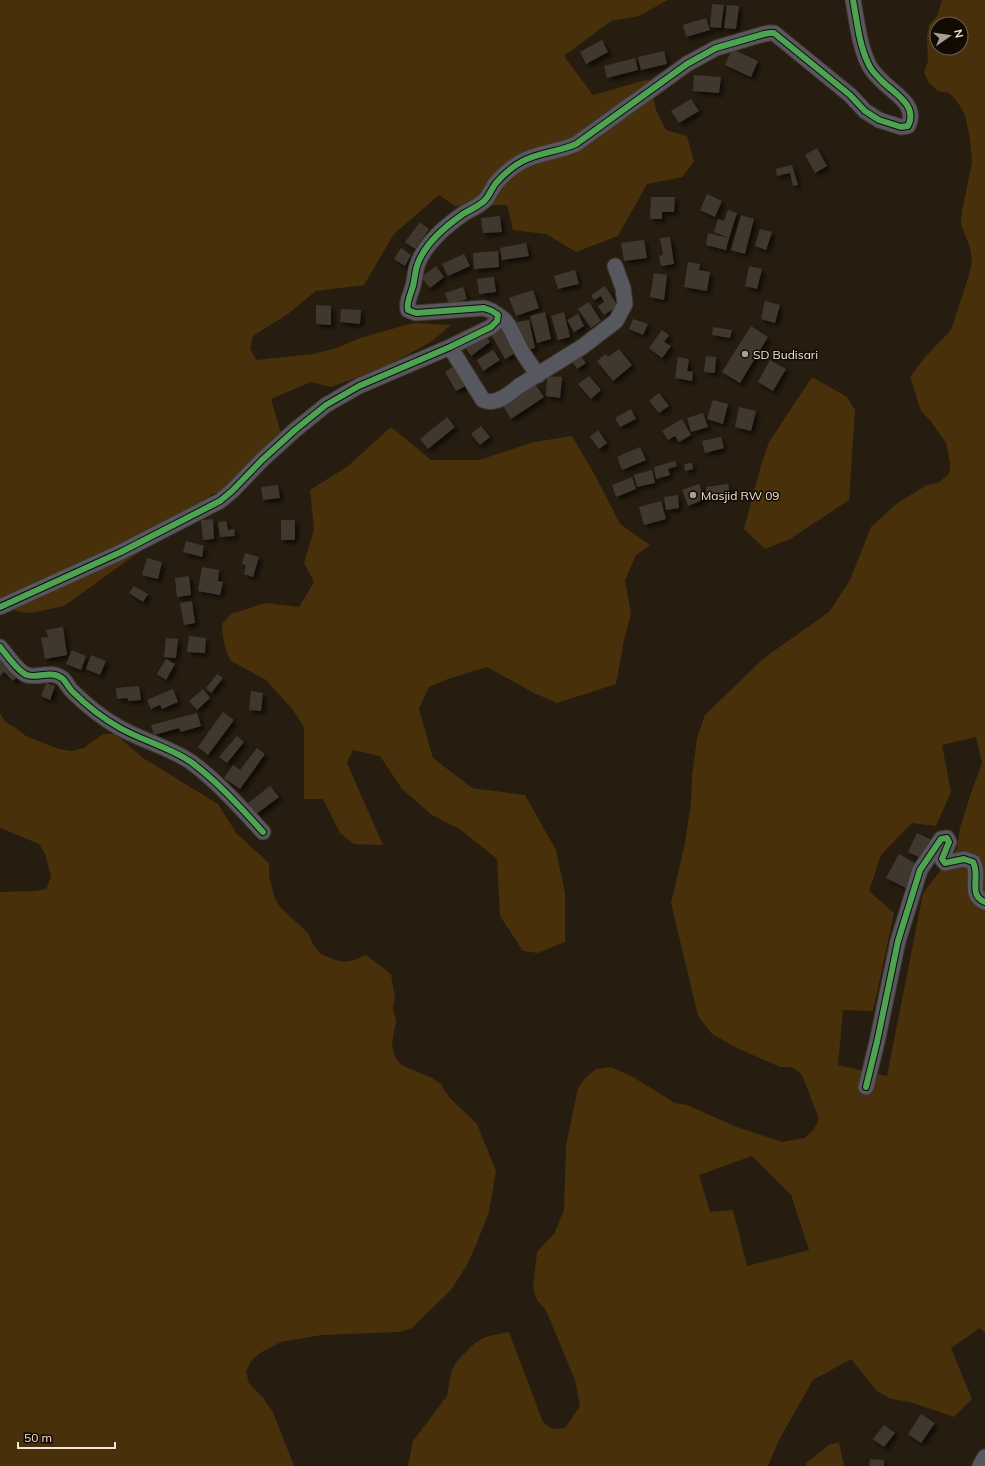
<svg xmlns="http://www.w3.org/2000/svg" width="985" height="1466" font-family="Mulish,sans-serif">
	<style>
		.green { fill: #47300a; fill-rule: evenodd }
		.building { fill: #40382e; filter: url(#shadow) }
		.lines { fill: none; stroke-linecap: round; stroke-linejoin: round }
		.minor-casing { stroke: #41382d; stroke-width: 17 }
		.minor { stroke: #56575f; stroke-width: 15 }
		.cycleway-casing { stroke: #120b03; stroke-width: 8 }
		.cycleway { stroke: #4ca352; stroke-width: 6 }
		.poi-dot { fill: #a99f91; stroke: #120b03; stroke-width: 1.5 }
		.labels { text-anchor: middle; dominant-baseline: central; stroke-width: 3; stroke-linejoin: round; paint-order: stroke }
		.poi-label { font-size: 12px; fill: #f0e5d6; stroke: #120b03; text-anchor: start }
	</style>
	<defs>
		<filter id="shadow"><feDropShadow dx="3.5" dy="3.5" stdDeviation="2" flood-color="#0009"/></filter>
	</defs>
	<rect width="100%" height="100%" fill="#261d10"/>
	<path class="green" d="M0,0H668L639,16L611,21L564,56L593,95L649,79L656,110L666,130L687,136L694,162L682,177L647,184L618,236L576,252L546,234L513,230L507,205L455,206L439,195L394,234L364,285L316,291L288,314L253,336L250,348L256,360L314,354L336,348L360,338L413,323L451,325L431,342L383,368L331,387L311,382L271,399L281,433L247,465L225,490L211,495L185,522L138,553L64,606L32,613L20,612L0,606Z
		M942,0H985V1333L980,1328L951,1348L972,1399L954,1417L910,1402L891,1399L877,1391L851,1359L813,1380L779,1440L768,1466H408L413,1441L447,1396L451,1372L457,1361L475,1343L485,1337L509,1332L543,1422L552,1429L565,1428L580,1406L575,1380L550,1320L545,1309L537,1300L533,1289L537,1252L554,1234L564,1210L566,1145L578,1088L586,1077L596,1069L611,1067L633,1077L675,1103L687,1105L737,1127L782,1142L805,1138L814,1129L819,1119L802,1075L792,1067H780L735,1047L712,1034L698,1016L671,903L685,843L691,803L692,776L697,738L705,715L764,658L829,612L850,580L871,527L896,504L927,485L938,483L948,475L950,469V462L946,443L930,420L921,411L910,377L925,357L951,330L969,275L972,261L970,248L961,224L962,211L972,163L970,139L965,115L957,101L949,93L938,91L929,83L924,72L928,61L927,37L929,25L937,16ZM937,24H961V48H937ZM976,737L982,763L972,790L960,828L957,849L923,893L887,1076L838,1065L843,1010L873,1011L894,913L869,891L881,855L912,823L936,826L951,792L942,745ZM752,1156L791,1195L809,1250L747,1266L733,1210L710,1212L699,1175Z
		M812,377L847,397L855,410L849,500L790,539L765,549L744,529L761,465L769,442Z
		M391,427L431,460H479L534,442L572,436L596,477L620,524L650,545L636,555L625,580L631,614L624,640L616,684L557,703L534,693L487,667L448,679L429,687L419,709L433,758L472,788L525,795L556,850L565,893V942L538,953L523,951L500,916L497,859L461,830L432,815L402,789L380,756L353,750L347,763L383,845L354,844L340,833L323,799H304V727L293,710L266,680L231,661C225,651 222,636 222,624L231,614L265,603L299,607L314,582L304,563L314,530L310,490L348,466Z
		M0,713L5,722L16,728L26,736L59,749L72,751L84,748L103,734H115L143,758L218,804L237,834L269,863V876L275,899L281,908L308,933L313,944L321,954L332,959L344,962L355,960L366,955L391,974L395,998L393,1009L396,1021L392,1043L394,1055L401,1065L432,1078L442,1085L443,1088L450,1098L477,1124L496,1171L489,1212L476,1245L467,1265L451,1290L412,1328L400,1332L322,1335L281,1342L260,1353L251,1361L246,1372L249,1383L263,1398L273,1412L294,1466H0V892L35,891L46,889L51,877L45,854L39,844L0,828Z
		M839,1442L844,1466H806V1463L829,1445Z"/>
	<path class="building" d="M712,4L724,5L721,28L710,27Z
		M727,5L739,6L736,29L724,28Z
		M706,18L710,30L686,37L683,25Z
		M602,40L608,52L586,64L580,52Z
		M732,49L758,61L751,77L725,65Z
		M664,51L667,64L641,70L638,57Z
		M635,58L638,70L607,78L604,66Z
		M694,75L721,77L719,93L693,91Z
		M691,99L699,111L679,123L671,111Z
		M817,148L827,166L815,173L805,155Z
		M792,165L798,185L793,186L790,173L777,176L776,169Z
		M707,194L722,201L715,217L700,210Z
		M651,197H675L674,212H662V219H650Z
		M728,210L737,213L729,238L714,232L718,219L724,221Z
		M741,215L754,219L745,254L731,250Z
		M500,216L502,232L483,233L481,218Z
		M420,222L429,229L415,249L405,242Z
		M760,229L772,232L766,250L755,246Z
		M708,233L729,238L726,250L706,245Z
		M670,237L674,264L661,266L659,256L663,255L660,238Z
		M644,240L647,258L624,261L621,243Z
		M526,243L529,256L502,260L500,248Z
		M401,248L411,255L405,266L394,259Z
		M498,251L499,267L474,269L473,253Z
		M464,254L470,266L448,276L442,264Z
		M688,262L700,264L699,270L710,272L707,291L684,287Z
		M436,266L444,277L430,288L421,277Z
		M749,266L762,269L757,289L745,286Z
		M575,270L579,284L558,289L554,276Z
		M654,273L667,275L664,300L650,297Z
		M494,277L496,292L479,294L477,279Z
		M605,286L618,306L604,315L598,306L604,302L601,296L594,300L591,295Z
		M463,287L467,299L449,305L445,293Z
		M533,290L539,308L516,316L509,298Z
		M765,301L780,305L775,323L761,319Z
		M589,302L601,321L591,328L578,309Z
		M316,305L331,306V325L316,324Z
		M341,309L361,310L360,324L340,322Z
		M545,312L551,339L537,343L530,316Z
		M564,312L570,337L558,340L551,316Z
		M578,314L584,326L574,332L567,320Z
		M633,319L648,324L643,335L629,329Z
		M529,320L535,348L523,351L517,322Z
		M502,321L519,351L505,359L488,329Z
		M751,326L768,337L740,383L722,372Z
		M713,327L732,330L730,338L712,335Z
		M662,330L669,335L664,342L671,346L662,358L649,348Z
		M483,332L490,342L471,356L464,346Z
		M619,349L632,365L613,381L597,361L606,354L608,357Z
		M493,350L500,360L483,371L477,360Z
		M578,352L586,363L577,369L570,358Z
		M706,356L716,357L715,373L704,372Z
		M678,357L689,359L687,371L693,372L692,381L675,378Z
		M770,360L786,369L773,391L758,382Z
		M457,364L469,384L456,391L445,372Z
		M547,376L562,377L560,398L546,396Z
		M589,376L601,390L591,399L578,384Z
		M535,384L544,397L511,419L503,406Z
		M659,393L669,406L659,413L649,401Z
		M713,400L728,404L723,424L707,419Z
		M739,407L756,411L751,431L735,427Z
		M631,409L636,419L620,427L615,418Z
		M703,413L708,427L691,432L687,418Z
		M447,417L455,427L428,449L420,439Z
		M682,419L691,435L679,442L675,436L668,440L662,431Z
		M481,426L490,437L480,445L471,434Z
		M598,430L607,443L599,449L590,437Z
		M721,437L724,448L705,453L702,441Z
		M640,447L646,460L622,470L617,457Z
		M675,461L677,466L668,469L670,475L656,479L654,467Z
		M692,463L693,469L685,471L684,464Z
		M652,470L655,483L637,487L634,475Z
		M632,477L636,489L616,497L612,485Z
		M699,484L705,499L688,506L682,490Z
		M728,484L730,493L707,496L706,487Z
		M278,485L280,498L263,500L261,487Z
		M678,495L679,508L666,510L664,497Z
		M661,501L666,519L644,525L639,507Z
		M213,519L214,539L203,540L201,520Z
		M281,520H295V540H281Z
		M226,521L228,530L234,529L235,536L220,537L218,522Z
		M186,541L204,546L202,557L183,552Z
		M245,553L259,557L253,577L244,574L246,565L242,564Z
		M147,558L162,562L158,579L142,575Z
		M202,567L219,570L218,581L223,582L220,595L198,591Z
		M189,576L191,595L177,597L175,578Z
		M134,586L148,594L143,602L129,593Z
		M192,601L195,623L184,625L180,603Z
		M63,627L67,655L45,659L41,638L48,637L46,630Z
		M189,636L206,638L205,653L187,652Z
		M166,638L178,639L176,658L164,657Z
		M72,650L86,656L81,670L66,664Z
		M0,652L21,673L13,681L4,672L0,676Z
		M91,655L106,661L100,675L86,669Z
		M166,659L175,664L166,680L157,674Z
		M217,674L223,678L211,693L206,688Z
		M46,683L55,686L50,700L41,696Z
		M139,686L141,700L129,701L127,698L117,699L116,688Z
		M173,689L178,702L162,709L160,705L151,709L147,700Z
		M203,689L210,698L197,710L189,701Z
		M251,691L263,693L261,711L249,710Z
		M223,712L234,720L208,755L198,747Z
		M197,713L201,726L181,732L179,728L154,735L151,725Z
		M237,736L244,742L227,763L219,757Z
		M257,748L265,754L240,789L224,778L233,765L240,770Z
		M270,786L279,797L255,815L247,804Z
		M917,833L934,841L925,860L908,852Z
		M899,854L918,865L906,888L886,878Z
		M921,1414L935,1423L921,1443L908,1434Z
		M884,1425L895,1433L884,1447L873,1439Z
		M870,1459L884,1460V1466H869Z"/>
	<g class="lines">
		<g class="minor-casing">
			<path id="minor" d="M498,315C509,321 513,335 519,346C524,356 531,365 538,375
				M450,347L483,400C495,406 510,394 519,386L582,347L616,321L625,304L623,288L615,266
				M0,607L121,552L220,501L232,491L262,460L295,430L326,405L359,386L450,347L491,327L497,321L498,315L492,311L484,308L416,313L408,310C406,302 411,294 413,286C415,278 415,270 418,263C426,242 446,226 463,214C471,209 480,206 486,199C490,194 492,188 496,183C503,175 512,167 521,162C538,152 559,152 576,144L687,64L716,48L764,34L770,33H774L850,95L865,111L879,120L901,127L908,126C919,104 891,92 879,78C875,74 870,68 868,63C859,44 857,21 853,0
				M0,647C6,654 18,672 27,675C37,679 51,669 63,679C66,682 68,687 72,691C86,705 102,718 120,728C143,741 169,747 191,762C218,782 241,808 263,832
				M866,1087L877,1042L898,941L920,870L941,839L947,838L949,842L942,859L945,863L964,859L973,862C981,876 967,895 985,902
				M980,1466L985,1457"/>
		</g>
		<use href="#minor" class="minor"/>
		<g class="cycleway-casing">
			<path id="cycleway" d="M0,607L121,552L220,501L232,491L262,460L295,430L326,405L359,386L450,347L491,327L497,321L498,315L492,311L484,308L416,313L408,310C406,302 411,294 413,286C415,278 415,270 418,263C426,242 446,226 463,214C471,209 480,206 486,199C490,194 492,188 496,183C503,175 512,167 521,162C538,152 559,152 576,144L687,64L716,48L764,34L770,33H774L850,95L865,111L879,120L901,127L908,126C919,104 891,92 879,78C875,74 870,68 868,63C859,44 857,21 853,0
				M0,647C6,654 18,672 27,675C37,679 51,669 63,679C66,682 68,687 72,691C86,705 102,718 120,728C143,741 169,747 191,762C218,782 241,808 263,832
				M866,1087L877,1042L898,941L920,870L941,839L947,838L949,842L942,859L945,863L964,859L973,862C981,876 967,895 985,902"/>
		</g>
		<use href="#cycleway" class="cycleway"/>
	</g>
	<g class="poi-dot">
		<circle cx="745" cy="354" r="4"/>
		<circle cx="693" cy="495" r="4"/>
	</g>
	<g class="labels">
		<g class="poi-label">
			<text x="753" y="354">SD Budisari</text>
			<text x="701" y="495">Masjid RW 09</text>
		</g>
	</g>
	<g transform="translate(949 36) rotate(77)"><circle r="19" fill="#120b03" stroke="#6b6257"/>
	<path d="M0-3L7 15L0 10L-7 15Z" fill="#a99f91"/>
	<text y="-6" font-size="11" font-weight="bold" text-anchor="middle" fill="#f0e5d6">N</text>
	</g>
	<path d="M18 1442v6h97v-6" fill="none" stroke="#f0e5d6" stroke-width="2"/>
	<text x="24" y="1442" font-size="12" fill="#f0e5d6" stroke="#120b03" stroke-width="3" paint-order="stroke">50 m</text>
</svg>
